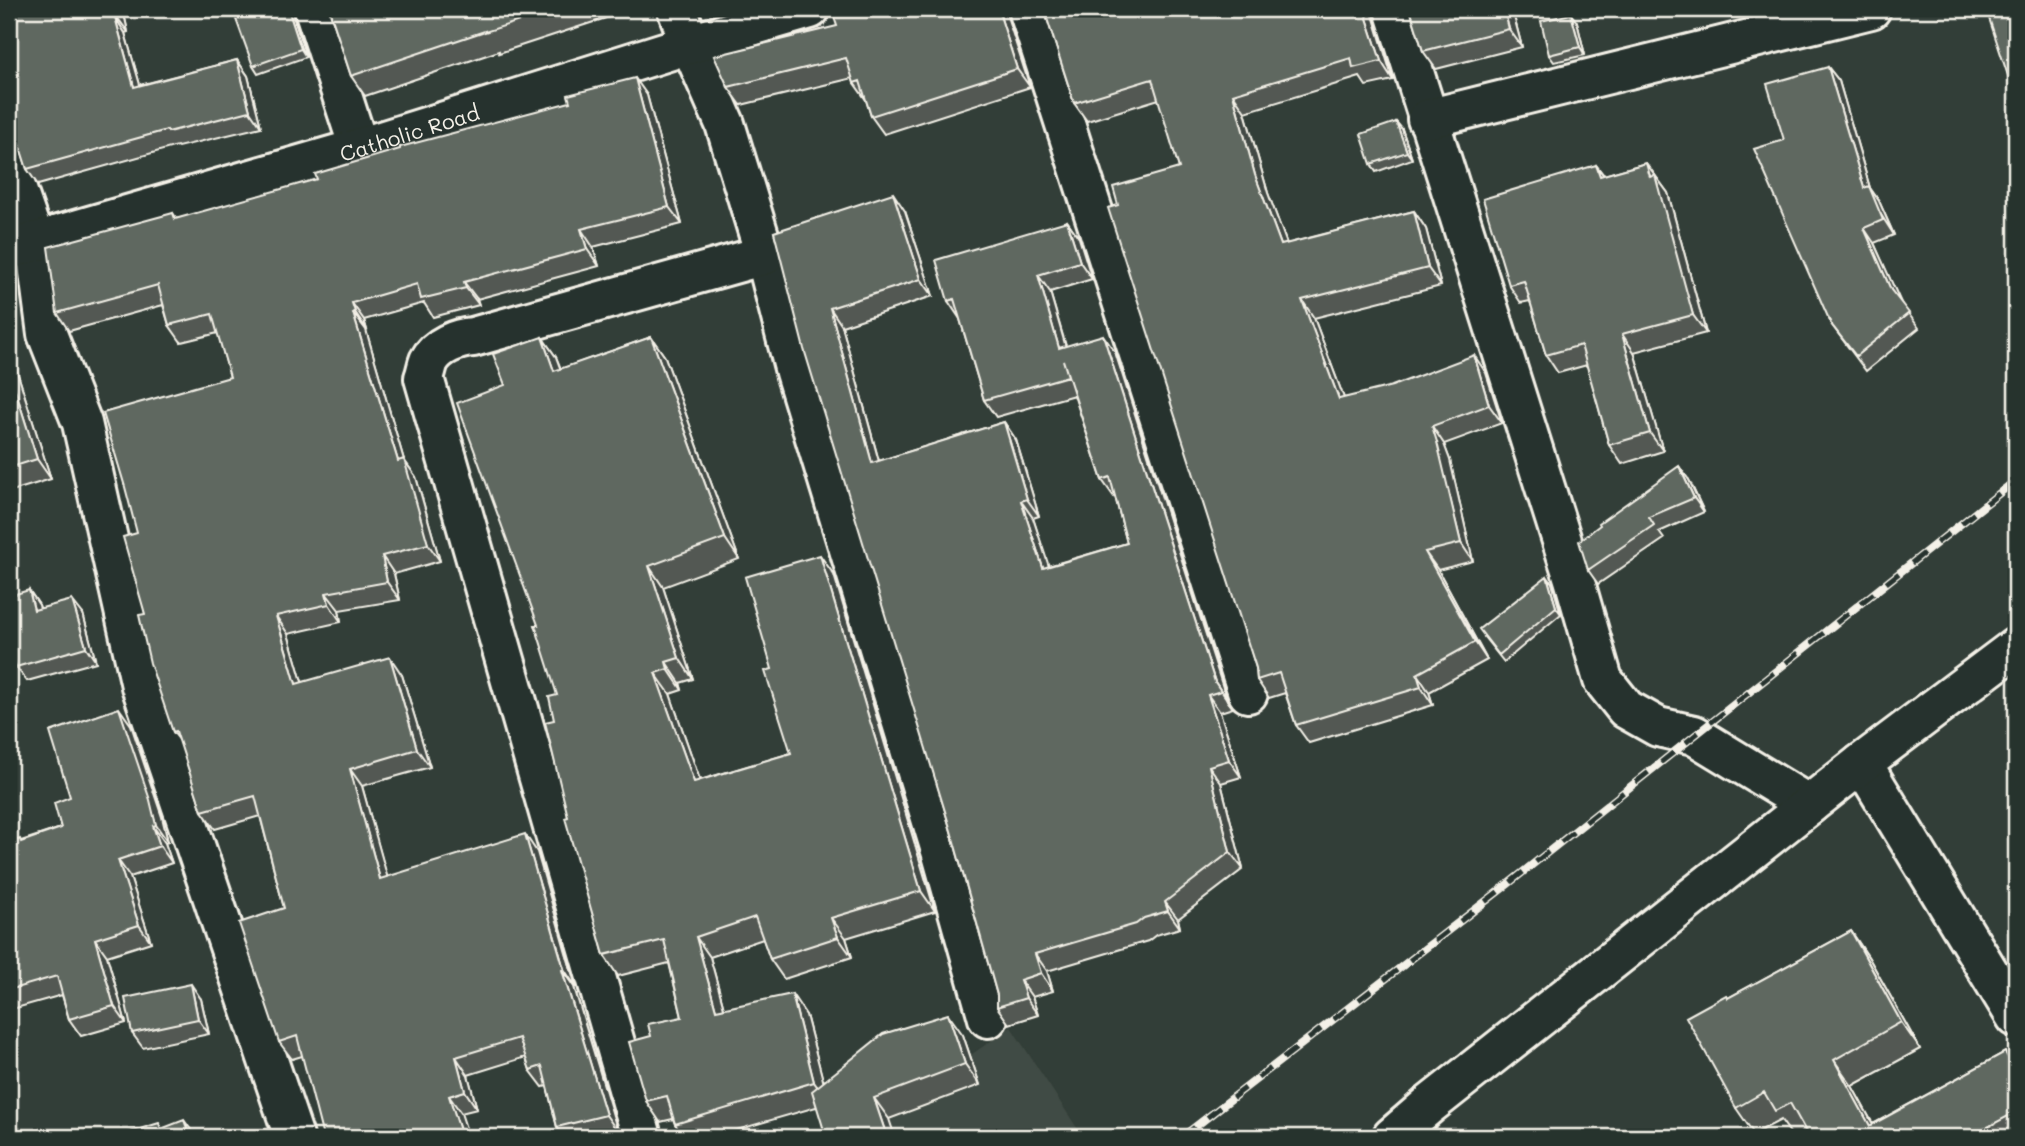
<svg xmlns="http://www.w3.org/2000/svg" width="2025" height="1146" font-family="Mali,sans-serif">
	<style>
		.built { fill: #404b44 }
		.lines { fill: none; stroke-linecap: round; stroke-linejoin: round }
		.street-casing { stroke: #f4f1e8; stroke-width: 44 }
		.street { stroke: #26332d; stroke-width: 38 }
		.rail-casing { stroke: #f4f1e8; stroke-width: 8 }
		.rail { stroke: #26332d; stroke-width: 5; stroke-dasharray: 16; stroke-linecap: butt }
		.wall { fill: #525953; stroke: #f4f1e8; stroke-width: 2 }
		.shaded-wall { fill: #424944; stroke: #f4f1e8; stroke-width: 2 }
		.building { fill: #5f6861; stroke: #f4f1e8; stroke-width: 2 }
		.labels { text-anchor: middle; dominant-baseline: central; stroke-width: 6; stroke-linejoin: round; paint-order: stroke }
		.street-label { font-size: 21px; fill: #f4f1e8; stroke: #26332d }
	</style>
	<rect width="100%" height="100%" fill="#323e38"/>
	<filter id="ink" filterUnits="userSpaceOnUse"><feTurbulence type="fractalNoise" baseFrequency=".0143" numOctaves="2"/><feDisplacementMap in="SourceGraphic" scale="14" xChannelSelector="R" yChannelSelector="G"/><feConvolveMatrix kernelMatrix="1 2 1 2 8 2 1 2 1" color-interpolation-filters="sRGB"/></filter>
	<g filter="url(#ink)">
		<path class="built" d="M1011,1027L1083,1137H853Z"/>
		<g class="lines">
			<g class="street-casing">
				<g id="street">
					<path d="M314,9L359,148"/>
					<path d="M677,9L690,44L725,124L765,255L795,372L942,854L988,1018"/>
					<path d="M1028,9L1248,693"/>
					<path d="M1394,9L1574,579L1603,680L1626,709L1658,727L1694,735L1809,805"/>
					<path d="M1427,119L1871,9"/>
					<path d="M9,167L35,242L47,334L82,423L141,686L294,1137"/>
					<path id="s1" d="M10,249L359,148L690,44L810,9"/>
					<path d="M1862,763L2016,1017"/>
					<path d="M642,1137L424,378C426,373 427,366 429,361C437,346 457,338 473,337L765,255"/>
					<path d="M1392,1137L1429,1105L1862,763L2016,647"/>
				</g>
			</g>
			<use href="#street" class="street"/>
			<g class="rail-casing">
				<path id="rail" d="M1182,1137L1508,884L2016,480"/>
			</g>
			<use href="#rail" class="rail"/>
		</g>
		<path class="wall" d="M9,9H123L128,32L125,33L140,85L237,60L248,76L261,127L178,147L177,146L38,185L27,169L21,149L12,145L9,146V122L16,120Z
			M329,9H621L608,12L609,17L499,53V51L365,96L351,76Z
			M1044,9H1205V11L1212,9H1373V15L1393,80L1366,86L1360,77L1245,112L1268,193L1287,244L1414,211L1426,229L1441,286L1314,318L1344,398L1486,373L1502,423L1444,444L1450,460L1473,561L1438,570L1487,660L1429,692L1433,705L1309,743L1296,725L1285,693L1269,698L1257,680L1256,668L1118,205L1179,168L1159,99L1087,121L1074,103Z
			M1410,9H1512L1522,47L1436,69L1423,51Z
			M293,16L306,57L258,74L253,66Z
			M1007,16L1030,87L884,134L871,116L866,100L854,83L853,78L741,105L728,87L837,26Z
			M1577,22L1585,55L1554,62L1549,55Z
			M1828,67L1839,81L1870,188L1879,201L1894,235L1874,243L1900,302L1919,328L1866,371L1831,324L1784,140Z
			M647,95L682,224L593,247L599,266L477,299L479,305L433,317L424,303L364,320L367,330H366L404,460L416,477L440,561L394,574L400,600L339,610L341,622L288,634L302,682L402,675L430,767L362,786L387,877L537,852L576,987H574L618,1132L597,1137H564L557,1127L547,1086L543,1087L530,1070L526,1057L468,1075L477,1109L461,1113L302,1056L292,1059L279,1042L284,908L260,816L215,829L202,811L180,741L173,732L145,614L137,533L230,377L218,333L181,342L169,325L163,305L69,331L57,313L173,213L177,219Z
			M1396,122L1402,129L1412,159L1376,172L1371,164Z
			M1646,163L1668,193L1706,333L1634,352L1663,451L1622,464L1609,445L1587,365L1558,373L1546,355L1530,301L1521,303L1509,285L1596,165L1604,175Z
			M905,211L933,296L842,326L879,461L1004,422L1016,440L1039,516L1033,518L1048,566L1127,543L1115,496L1114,497L1102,480L1074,395L996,417L984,400L960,319L948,301L1067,221L1079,238L1092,279L1050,292L1066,346L1115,352L1227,700L1233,708L1220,712L1241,777L1221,783L1243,869L1178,919L1180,928L1156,935L1148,941L1047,971L1053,991L1032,997L1038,1015L1009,1024L997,1007V995L951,831L774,232Z
			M542,337L556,357L561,369L651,337L665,357L739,559L663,587L693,679L680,683L682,690L670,694L700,780L791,753L772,669L834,575L935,911L846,938L852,957L784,979L770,959L763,939L710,957L724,1008L806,1015L823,1081L963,1035L980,1085L889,1119L816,1107L713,1137H684L675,1124L673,1119L660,1122L646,1101L651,1036L682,1017L669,963L618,976L604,955L568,817L554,720L557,695L505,385Z
			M9,346L51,479L9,492Z
			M1689,480L1704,512L1659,532L1664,539L1598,584L1588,570Z
			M1552,583L1561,614L1504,662L1484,637Z
			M29,590L39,605L40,608L83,614L96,662L27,681L16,667Z
			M131,725L162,817L168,842L165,843L172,863L130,877L151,942L107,956L126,1023L81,1036L69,1019L62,995L9,1010V843L21,841L61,828L70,797Z
			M1851,931L1869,958L1920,1049L1852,1086L1873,1124L2005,1052L2016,1068V1137H1809L1805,1131L1793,1137L1781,1120L1754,1134L1736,1108L1728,998Z
			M201,999L209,1034L143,1048L132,1033Z"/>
		<path class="shaded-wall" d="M116,9H123L128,32L117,17Z
			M288,9H293V16L306,57L301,49Z
			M998,9H1007V16L1030,87L1017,69Z
			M1198,9H1205L1212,31L1199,13Z
			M1364,9H1373V15L1393,80L1381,61Z
			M1504,9H1512L1522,47L1509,29Z
			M1571,14L1577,22L1585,55L1580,47Z
			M115,17L125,33L145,102L134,87Z
			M237,60L248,76L261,127L250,111Z
			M1828,67L1839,81L1870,188L1879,201L1894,235L1864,188Z
			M635,78L647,95L682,224L669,207Z
			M1233,94L1245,112L1268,193L1294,263L1281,245L1255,175Z
			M1396,122L1402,129L1412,159L1407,152Z
			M1646,163L1668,193L1706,333L1693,315Z
			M1596,165L1609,183L1600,176Z
			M893,193L905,211L933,296L921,279Z
			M1414,211L1426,229L1441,286L1428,268Z
			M1067,221L1079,238L1092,279L1080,262Z
			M1864,228L1874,243L1902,305L1891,290Z
			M581,229L593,247L599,266L587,249Z
			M1038,275L1050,292L1071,365L1059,348Z
			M464,282L477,299L479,305L466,288Z
			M1302,300L1314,318L1351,417L1339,399Z
			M352,303L364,320L367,330L355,312Z
			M830,308L842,326L884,480L872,463Z
			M353,313L366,330L404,460L416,477L440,561L428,544L398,461Z
			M1622,334L1634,352L1663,451L1650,433Z
			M1103,335L1115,352L1227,700L1233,708L1215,682Z
			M542,337L556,357L569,392L554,371Z
			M651,337L665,357L739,559L725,538Z
			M9,346L51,479L37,459L9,370Z
			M1474,355L1486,373L1502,423L1489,405Z
			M1004,422L1016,440L1039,516L1027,499Z
			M1432,426L1444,444L1450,460L1473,561L1461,543Z
			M1679,466L1689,480L1704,512L1694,498Z
			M1021,501L1033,518L1055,585L1043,568Z
			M1425,552L1438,570L1487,660L1475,642Z
			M820,555L834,575L935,911L921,891Z
			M382,556L394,574L400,600L387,582Z
			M649,566L663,587L693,679L679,658Z
			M1547,576L1552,583L1561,614L1556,607Z
			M29,590L39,605L44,624L34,610Z
			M326,593L339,610L341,622L329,604Z
			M72,600L83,614L96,662L86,647Z
			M276,616L288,634L308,702L296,684Z
			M390,657L402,675L430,767L417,749Z
			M666,662L680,683L682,690L668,669Z
			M655,673L670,694L708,803L694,782Z
			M1417,674L1429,692L1433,705L1421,687Z
			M1208,695L1220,712L1241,777L1229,760Z
			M119,708L131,725L162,817L168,842L156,825Z
			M1209,766L1221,783L1243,869L1230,852Z
			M350,769L362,786L393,897L380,879Z
			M153,826L165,843L172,863L160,846Z
			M525,834L537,852L576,987L564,969Z
			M118,860L130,877L151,942L139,925Z
			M1165,902L1178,919L1180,928L1168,911Z
			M831,918L846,938L852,957L838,937Z
			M1851,931L1869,958L1920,1049L1901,1022Z
			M696,937L710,957L730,1030L716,1010Z
			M95,939L107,956L126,1023L114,1006Z
			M1035,954L1047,971L1053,991L1041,973Z
			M562,970L574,987L618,1132L606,1115Z
			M1020,980L1032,997L1038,1015L1026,998Z
			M191,984L201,999L209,1034L198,1019Z
			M792,994L806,1015L829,1103L814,1082Z
			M948,1014L963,1035L980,1085L965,1064Z
			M456,1057L468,1075L477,1109L465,1091Z
			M1834,1060L1852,1086L1880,1137L1870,1126Z
			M449,1096L461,1113L469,1137H462Z
			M874,1098L889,1119L895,1137H887Z
			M184,1120L194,1134L195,1137H190Z"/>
		<path class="building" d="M9,9H116L117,17H115L134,87L237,60L250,111L168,132L167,130L27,169L19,144L13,136L9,133V122L16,120L9,93Z
			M266,9H288L301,49L253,66L236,19Z
			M329,9H557L485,32V31L351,76Z
			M849,9H998L1017,69L871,116L860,81L854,83L846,58L728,87L714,56L837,26L833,14Z
			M1044,9H1198L1199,13L1212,9H1364L1381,61L1353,68L1351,58L1233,94L1255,175L1281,245L1414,211L1428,268L1302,300L1339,399L1392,386L1474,355L1489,405L1432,426L1437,442L1461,543L1425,552L1475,642L1417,674L1421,687L1296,725L1279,673L1257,680L1256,668L1108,208L1118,205L1113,187L1179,168L1152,79L1074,103Z
			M1410,9H1504L1509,29L1423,51Z
			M1986,9H2016V100Z
			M1571,14L1580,47L1549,55L1541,21Z
			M1828,67L1864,188L1869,186L1883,220L1864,228L1891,290L1909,313L1856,356L1831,324L1754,149L1784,140L1767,84Z
			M635,78L669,207L581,229L587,249L464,282L466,288L421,299L417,284L352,303L355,312L353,313L398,461L404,459L428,544L382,556L387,582L326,593L329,604L276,616L296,684L390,657L417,749L350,769L380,879L525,834L564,969L562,970L606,1115L557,1127L542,1066L530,1070L519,1038L456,1057L465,1091L449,1096L462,1137H323L297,1036L279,1042L239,923L284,908L255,796L202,811L176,731L173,732L150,663L139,615L145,614L123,537L137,533L125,487L103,413L230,377L212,314L169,325L158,285L57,313L48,247L173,213L175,219L317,179L315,174L400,149V147L570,102L568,95Z
			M1396,122L1407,152L1371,164L1361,134Z
			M1646,163L1650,177L1655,175L1693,315L1622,334L1650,433L1609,445L1581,345L1546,355L1524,281L1509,285L1483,199L1596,165L1600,176Z
			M893,193L921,279L830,308L872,463L1004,422L1027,499L1021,501L1043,568L1127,543L1110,477L1102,480L1063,360L1068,376L984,400L954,299L948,301L936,260L1067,221L1080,262L1038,275L1059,348L1103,335L1215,682L1221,691L1208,695L1229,760L1209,766L1230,852L1165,902L1168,911L1144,918L1136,924L1035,954L1041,973L1020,980L1026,998L997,1007V995L951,831L804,349L774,232Z
			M542,337L554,371L651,337L725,538L649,566L679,658L666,662L668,669L655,673L694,782L791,753L765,671L772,669L745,577L820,555L921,891L831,918L838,937L770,959L755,917L696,937L716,1010L792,994L814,1082L675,1124L667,1096L646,1101L629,1042L651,1036L648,1024L682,1017L664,940L604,955L565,818L568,817L545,722L554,720L549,697L557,695L535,625H538L457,403L505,385L493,354Z
			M9,370L37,459L9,468Z
			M1679,466L1694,498L1649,517L1654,525L1588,570L1579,541L1600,525L1599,523Z
			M1547,576L1556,607L1499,655L1479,629Z
			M29,590L34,610L72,600L86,647L16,667L9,640V596Z
			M119,708L150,800L156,825L153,826L160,846L118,860L139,925L95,939L114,1006L69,1019L57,976L9,990V843L20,839L21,842L61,828L54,803L70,797L50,732Z
			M1851,931L1901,1022L1834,1060L1870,1126L2005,1052L2016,1072V1112L1969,1137H1809L1790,1103L1775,1111L1764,1092L1736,1108L1686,1017L1726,995L1728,998Z
			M191,984L198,1019L132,1033L125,998Z
			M948,1014L965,1064L874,1098L887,1137H826L812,1091L883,1034Z
			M184,1120L190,1137H114L159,1123L161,1129Z
			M226,1132L228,1137H212Z"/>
	</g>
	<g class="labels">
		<g class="street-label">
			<text stroke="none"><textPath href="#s1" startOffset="416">Catholic Road</textPath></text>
		</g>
	</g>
	<rect width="2025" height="1146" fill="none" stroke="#26332d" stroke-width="35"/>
	<rect x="18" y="18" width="1990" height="1111" fill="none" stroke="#f4f1e8" stroke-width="2.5" filter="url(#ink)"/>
</svg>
